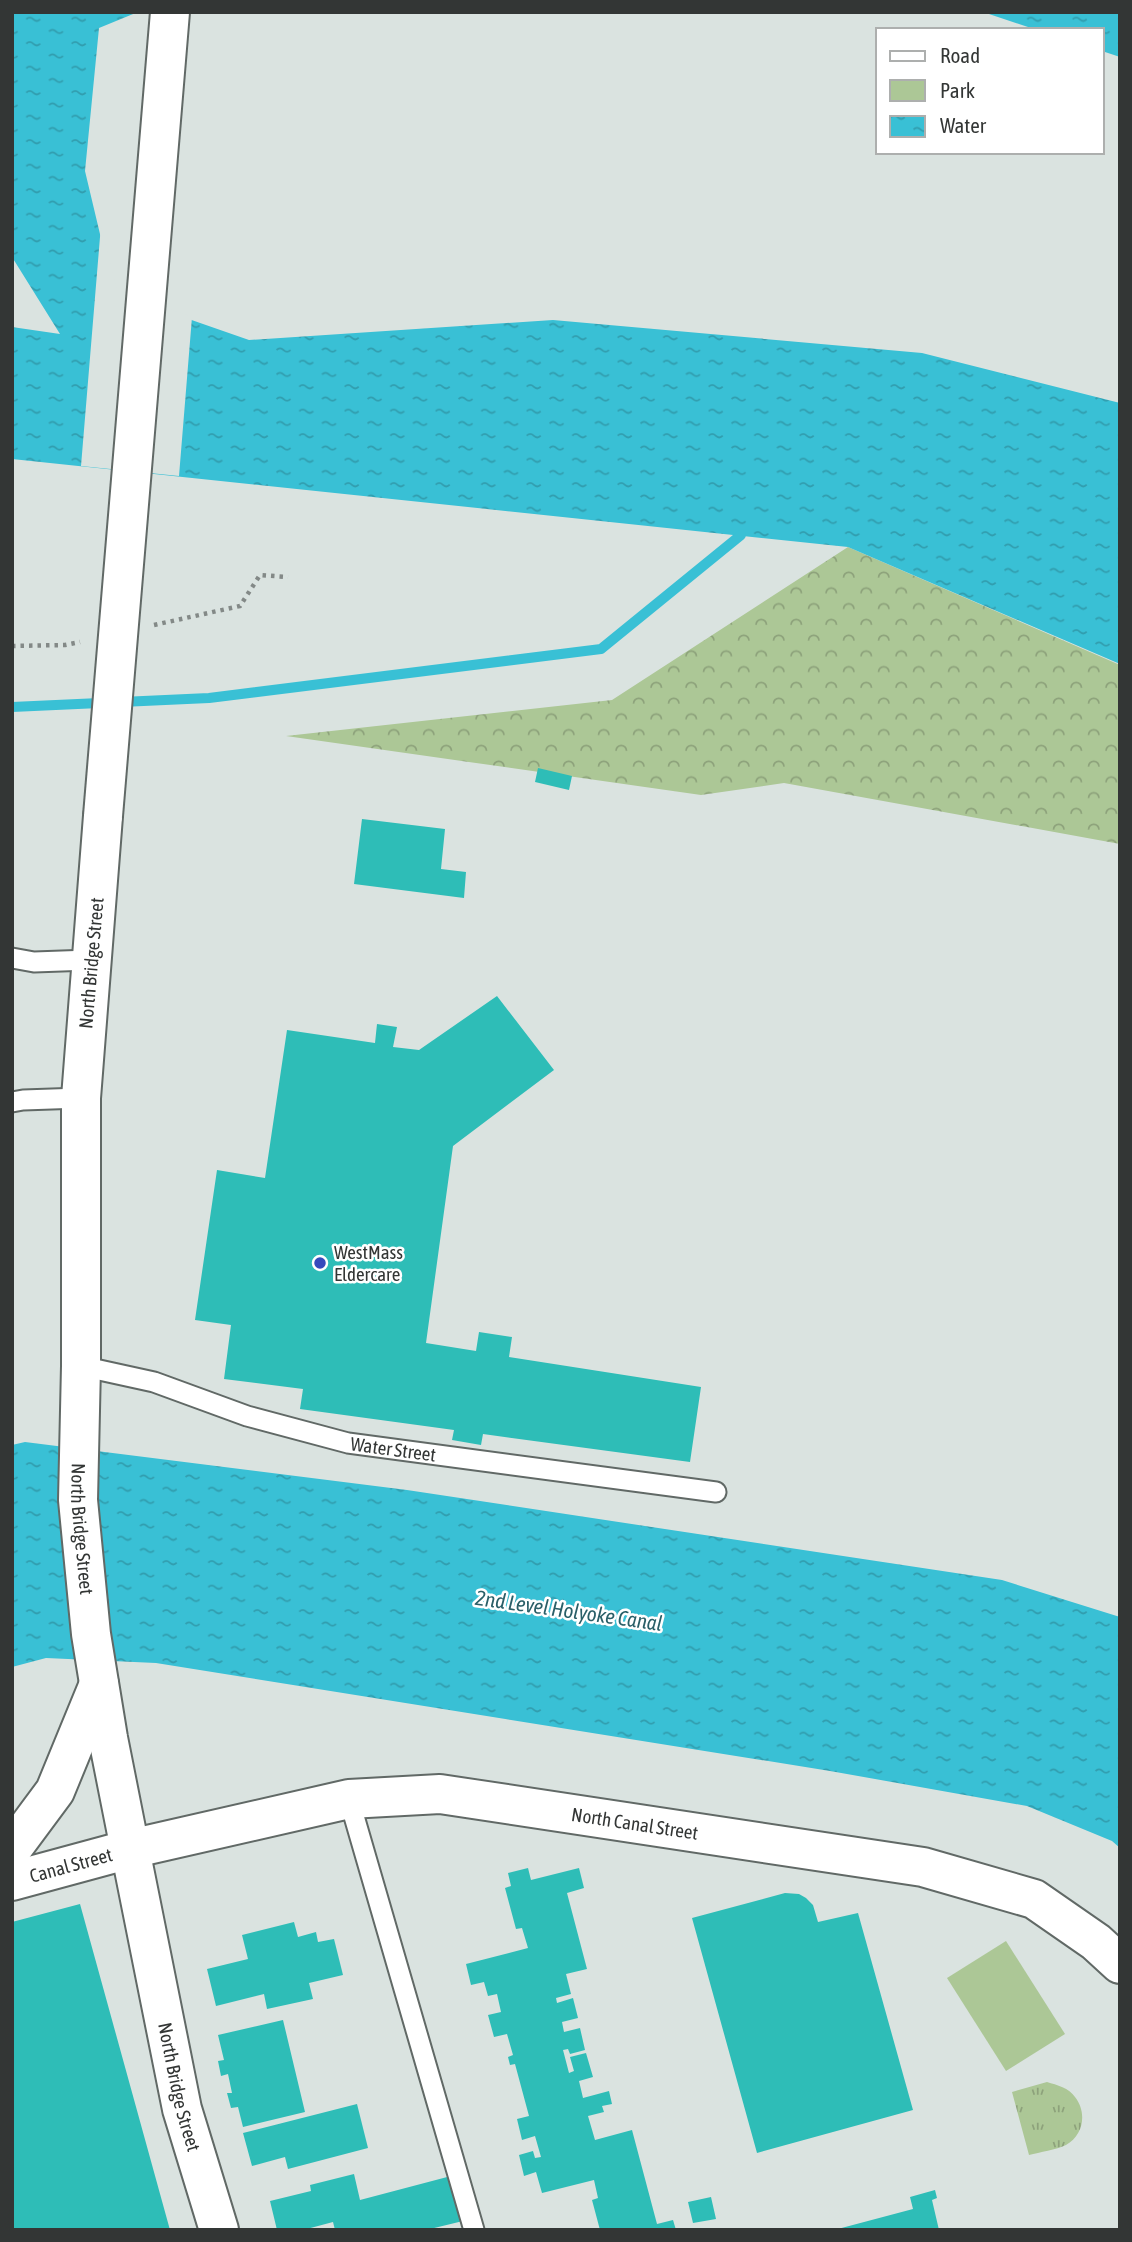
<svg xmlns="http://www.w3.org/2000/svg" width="1132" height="2242" font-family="'Asap Condensed',sans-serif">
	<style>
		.green { fill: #acc796 }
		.forest { fill: url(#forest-crowns) }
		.park { fill: url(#park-tufts) }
		.water { fill: url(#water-ripples) }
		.pier { fill: #dae3e0 }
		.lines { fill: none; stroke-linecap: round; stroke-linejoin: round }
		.stream { stroke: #39c0d5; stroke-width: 10 }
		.building { fill: #2ebdb7 }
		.lane-casing { stroke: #616966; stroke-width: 23 }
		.street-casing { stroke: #616966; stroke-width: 42 }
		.secondary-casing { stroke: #616966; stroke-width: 42 }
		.path { stroke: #838987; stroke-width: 4.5; stroke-dasharray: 3.5 5; stroke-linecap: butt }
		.lane { stroke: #fff; stroke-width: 19 }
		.street { stroke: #fff; stroke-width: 38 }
		.secondary { stroke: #fff; stroke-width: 38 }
		.secondary-bridge-casing { stroke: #616966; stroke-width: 42; stroke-linecap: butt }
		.secondary-bridge { stroke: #fff; stroke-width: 38 }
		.poi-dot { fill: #354abc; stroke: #fff; stroke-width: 2.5 }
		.labels { text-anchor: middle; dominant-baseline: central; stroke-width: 5; stroke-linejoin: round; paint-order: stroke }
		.street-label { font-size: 19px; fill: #333635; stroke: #fff }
		.poi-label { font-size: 19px; fill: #333635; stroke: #fff; text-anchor: start }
		.water-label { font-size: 21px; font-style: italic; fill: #2a5f68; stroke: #fff }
	</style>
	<defs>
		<pattern id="forest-crowns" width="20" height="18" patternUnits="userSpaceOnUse" patternTransform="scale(1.75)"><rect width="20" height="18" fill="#acc796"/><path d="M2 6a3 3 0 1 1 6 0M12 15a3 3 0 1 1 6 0" fill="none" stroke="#8da27b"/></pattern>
		<pattern id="park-tufts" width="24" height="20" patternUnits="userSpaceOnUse" patternTransform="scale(1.75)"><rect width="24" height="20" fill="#acc796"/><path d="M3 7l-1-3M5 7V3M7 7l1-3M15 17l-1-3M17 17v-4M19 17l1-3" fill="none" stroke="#8da27b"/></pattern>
		<pattern id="water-ripples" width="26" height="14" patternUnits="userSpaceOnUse" patternTransform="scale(1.75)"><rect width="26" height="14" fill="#39c0d5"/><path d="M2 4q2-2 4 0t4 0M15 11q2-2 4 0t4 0" fill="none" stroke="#319dae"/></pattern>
	</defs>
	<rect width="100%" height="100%" fill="#dae3e0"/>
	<path class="green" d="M1006,1941L1065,2034L1006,2071L947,1978Z"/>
	<path class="forest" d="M848,547L1120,665V844L784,783L701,795L286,736L612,700Z"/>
	<path class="park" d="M1047,2082C1057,2085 1069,2088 1075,2097C1087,2112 1084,2135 1066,2145C1056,2150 1040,2152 1029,2155L1012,2092Z"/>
	<path class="water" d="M12,12H138L99,28L85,171L114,293L249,340L553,320L922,353L1120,403V664L848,547L12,459V327L60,334L12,257Z
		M983,12H1120V57L1102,51V30H1037Z
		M25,1442L407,1490L1002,1580L1120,1617V1848L1112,1841L1027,1806L830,1771L156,1663L46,1658L12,1667V1445Z"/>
	<path class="pier" d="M101,225L117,290L192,317L179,476L81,466Z"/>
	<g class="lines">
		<path class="stream" d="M12,707L209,698L601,649L741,535"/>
	</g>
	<path class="building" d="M538,768L572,776L569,790L535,782Z
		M362,819L445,829L441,869L466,872L464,898L354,884Z
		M497,996L554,1070L453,1146L426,1343L476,1351L479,1332L512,1337L509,1357L701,1387L690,1462L483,1434L481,1445L452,1440L454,1430L300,1409L303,1389L224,1379L231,1325L195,1320L217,1170L265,1178L287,1030L375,1043L377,1024L397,1027L393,1047L419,1050Z
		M528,1868L531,1880L579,1868L584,1888L567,1893L587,1969L566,1974L571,1994L556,1998L557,2003L573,1998L578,2018L562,2022L564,2032L580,2028L585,2050L570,2054L568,2049L563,2050L569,2073L574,2071L570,2057L586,2053L593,2077L579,2081L583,2098L609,2091L612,2104L602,2106L604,2112L588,2116L595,2140L632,2130L657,2224L673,2220L676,2230H648V2228L600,2230L592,2200L598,2198L594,2180L542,2193L536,2172L524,2176L519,2155L533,2151L535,2158L541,2157L535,2136L522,2140L517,2119L529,2116L515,2064L510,2065L508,2057L513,2055L507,2034L494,2037L488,2015L501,2012L497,1994L488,1996L484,1982L471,1985L466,1964L528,1948L522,1928L516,1929L505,1888L511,1886L508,1873Z
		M785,1893L799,1894L806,1898L813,1905L818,1922L858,1913L913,2110L757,2153L692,1918Z
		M80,1904L170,2230H12V1922Z
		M294,1922L298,1937L316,1932L318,1942L334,1939L343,1975L309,1983L313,1999L267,2009L264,1994L216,2006L207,1969L248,1959L242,1935Z
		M283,2020L305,2112L243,2127L238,2107L231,2108L227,2093H232L228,2074L221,2076L218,2061L224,2060L218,2035Z
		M357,2104L368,2148L288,2169L285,2157L252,2166L243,2133Z
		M354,2174L360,2200L451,2176L463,2221L426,2230H335L333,2222L303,2230H277L270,2201L311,2191L310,2185Z
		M935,2190L937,2198L932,2200L939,2230H834L913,2209L910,2197Z
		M711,2197L716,2219L693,2223L688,2202Z"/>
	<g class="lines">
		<g class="lane-casing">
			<g id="lane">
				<path d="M12,958L34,962L90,960"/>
				<path d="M12,1102L23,1100L81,1098"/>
				<path id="s1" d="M81,1366L154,1382L247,1416L348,1443L716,1492"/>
				<path d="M349,1799L474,2230"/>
			</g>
		</g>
		<g class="street-casing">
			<g id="street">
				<path id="s2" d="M130,1849L182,2109L219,2230"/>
			</g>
		</g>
		<g class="secondary-casing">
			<g id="secondary">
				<path id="s3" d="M103,816L81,1098V1366L78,1500L91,1634L108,1738L130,1849"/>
				<path d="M12,1849L55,1791L99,1684"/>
				<path id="s4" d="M12,1881L130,1849L349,1799L440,1794L923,1867L1034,1899L1096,1942L1120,1964"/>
			</g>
		</g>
		<path class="path" d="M154,625L240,606L260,575L288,577
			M12,646L65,645L80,642"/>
		<use href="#lane" class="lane"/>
		<use href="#street" class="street"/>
		<use href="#secondary" class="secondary"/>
		<g class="secondary-bridge-casing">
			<path id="secondary-bridge" d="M103,816L170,12"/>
		</g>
		<use href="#secondary-bridge" class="secondary-bridge"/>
	</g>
	<circle class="poi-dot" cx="320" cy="1263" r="7"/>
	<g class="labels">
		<g class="street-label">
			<text transform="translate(91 963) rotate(-85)">North Bridge Street</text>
			<text stroke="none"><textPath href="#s1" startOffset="324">Water Street</textPath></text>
			<text stroke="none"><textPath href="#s3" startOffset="714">North Bridge Street</textPath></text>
			<text stroke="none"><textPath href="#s4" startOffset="635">North Canal Street</textPath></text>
			<text stroke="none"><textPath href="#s4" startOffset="61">Canal Street</textPath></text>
			<text stroke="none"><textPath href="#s2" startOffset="243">North Bridge Street</textPath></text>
		</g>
		<g class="poi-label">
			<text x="334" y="1252">WestMass<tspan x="334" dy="22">Eldercare</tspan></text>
		</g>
		<g class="water-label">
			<text transform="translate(569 1610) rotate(8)">2nd Level Holyoke Canal</text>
		</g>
	</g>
	<rect width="1132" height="2242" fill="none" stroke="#333635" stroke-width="28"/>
	<rect x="876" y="28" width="228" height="126" fill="#ffffff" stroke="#adafae" stroke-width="2"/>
	<rect x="890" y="51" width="35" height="10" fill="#ffffff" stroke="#adafae" stroke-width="2"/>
	<text x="940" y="63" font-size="21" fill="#333635">Road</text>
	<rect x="890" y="80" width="35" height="21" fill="#acc796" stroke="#adafae" stroke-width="2"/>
	<text x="940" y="98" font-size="21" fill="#333635">Park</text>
	<rect x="890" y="116" width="35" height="21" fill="url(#water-ripples)" stroke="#adafae" stroke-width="2"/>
	<text x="940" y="133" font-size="21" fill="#333635">Water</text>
</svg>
